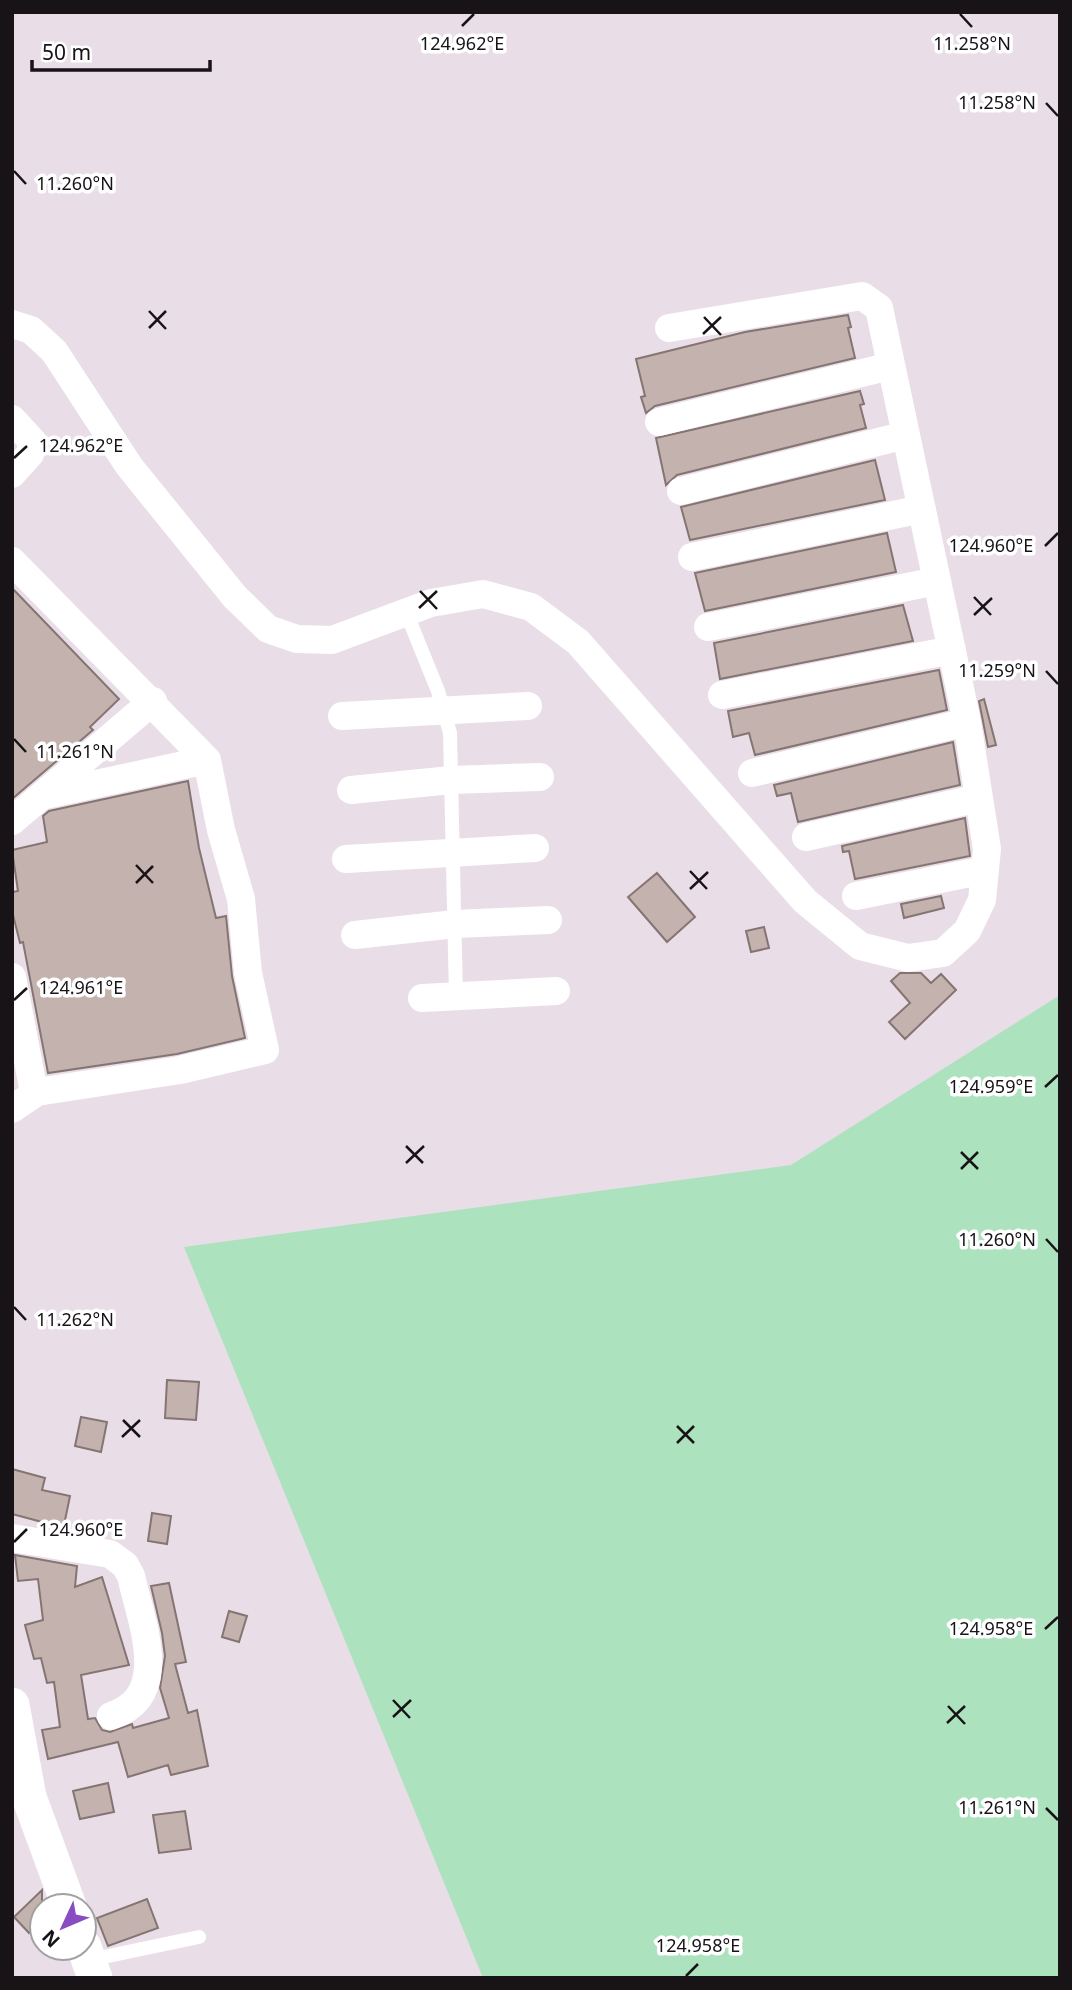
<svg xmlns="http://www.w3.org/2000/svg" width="1072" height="1990" font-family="'Noto Sans',sans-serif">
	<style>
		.green { fill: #ace2bd }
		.building { fill: #c3b2ae; stroke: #857572; stroke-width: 2 }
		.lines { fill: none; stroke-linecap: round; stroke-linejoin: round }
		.service { stroke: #fff; stroke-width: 14 }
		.minor { stroke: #fff; stroke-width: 28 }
		.tertiary { stroke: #fff; stroke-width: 35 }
		.ticks { fill: none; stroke: #171317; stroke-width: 2.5 }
		.ticks-label { font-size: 18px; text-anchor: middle; fill: #171317; stroke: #fff; stroke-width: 7; stroke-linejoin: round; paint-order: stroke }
	</style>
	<rect width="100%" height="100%" fill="#e9dde8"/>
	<path class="green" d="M1060,995V1978H483L184,1247L791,1165Z"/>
	<path class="building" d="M848,315L851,327L848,328L855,358L655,406L646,413L641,397L645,396L636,359L745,332Z
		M860,391L864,404L860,405L866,428L677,475L666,485L656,438Z
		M875,460L885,500L690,540L681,507Z
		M887,533L896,572L705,611L695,573Z
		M12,588L119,699L90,727L93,730L12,799Z
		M903,605L913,641L720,679L714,643Z
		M939,670L947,710L755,755L749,733L733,737L728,711Z
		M984,699L996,745L988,747L979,701Z
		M953,742L960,785L798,822L791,793L777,796L774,785Z
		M188,781L199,848L216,918L226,916L232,976L245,1038L177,1054L48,1073L23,942L20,943L12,911V892L18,891L12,850L47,842L43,816L49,811Z
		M965,818L970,856L855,879L849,851L843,852L842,846Z
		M657,873L695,917L667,942L628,897Z
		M941,896L944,908L904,918L901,904Z
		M764,927L769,948L751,952L746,931Z
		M900,973H921L931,983L941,974L956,990L905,1039L889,1022L910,1003L891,981Z
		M167,1380L199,1382L196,1420L165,1418Z
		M81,1417L107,1422L101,1452L75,1446Z
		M12,1469L45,1478L42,1490L70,1496L63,1530L41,1526L42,1522L12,1514Z
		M152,1513L171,1516L167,1544L148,1541Z
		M15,1555L77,1566L75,1587L102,1577L129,1665L81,1675L88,1719L95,1718L102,1730L110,1732L132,1724L133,1728L169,1718L160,1688L165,1656L162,1633L151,1586L169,1583L186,1662L175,1664L188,1713L197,1710L208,1766L171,1775L168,1765L128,1777L118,1742L48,1759L42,1730L60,1727L54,1682L47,1683L41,1658L34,1659L25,1625L43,1620L38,1579L18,1581Z
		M229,1611L247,1616L239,1642L222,1637Z
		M108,1783L114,1812L80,1819L73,1791Z
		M185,1811L191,1849L159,1853L153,1815Z
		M42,1890V1920L29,1933L14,1917Z
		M147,1899L158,1928L108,1946L97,1918Z"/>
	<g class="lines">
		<path class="service" d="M406,612L438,691L450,733L456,996
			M89,1960L199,1937"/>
		<path class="minor" d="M12,324L31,330L54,351L129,466L235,597L268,629L297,639L332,640L431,603L483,594L531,607L578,642L805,901L860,946L908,958L943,953L967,931L982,900L987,849L967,722L879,308L862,296L669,328
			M12,419L33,442L30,454L12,474
			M659,422L891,366
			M681,491L906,435
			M692,557L922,509
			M12,561L207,760L221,830L241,899L248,973L265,1050L180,1070L37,1092L12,1109
			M708,627L937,581
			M722,695L952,650
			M342,716L528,706
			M752,773L967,722
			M351,790L451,780L540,777
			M45,795L207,760
			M12,821L153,701
			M806,837L979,798
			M346,859L535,848
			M856,896L985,870
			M355,935L455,924L548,920
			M12,977L33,1087
			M422,998L556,991
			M12,1538L110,1554L125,1565L131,1576C141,1622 173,1696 111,1716"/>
		<path class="tertiary" d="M12,1705L29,1797L69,1906
			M84,1947L95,1978"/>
	</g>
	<path class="ticks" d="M960,14L972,27M462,26L474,14M1046,103L1058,116M14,171L26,184M149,311L166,329M704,317L721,335M149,328L166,311M703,334L721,317M14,458L27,446M1045,546L1058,533M420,591L437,609M974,597L991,615M419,608L437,591M974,615L992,598M1046,671L1058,684M14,739L26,752M136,865L153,883M690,871L707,889M136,883L153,866M690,889L708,872M14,1000L27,988M1045,1087L1058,1075M406,1146L423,1163M961,1152L978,1169M406,1163L424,1146M961,1169L978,1152M1046,1239L1058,1252M14,1307L26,1320M123,1420L140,1437M677,1426L694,1443M122,1437L140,1420M677,1443L694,1426M14,1542L27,1529M1045,1629L1058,1617M393,1700L410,1718M948,1706L965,1724M393,1717L411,1700M947,1723L965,1706M1046,1808L1058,1820M686,1976L698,1964"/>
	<g class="ticks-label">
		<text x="462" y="50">124.962°E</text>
		<text x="972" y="50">11.258°N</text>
		<text x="997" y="109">11.258°N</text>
		<text x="75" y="190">11.260°N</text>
		<text x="81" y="452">124.962°E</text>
		<text x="991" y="552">124.960°E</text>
		<text x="997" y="677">11.259°N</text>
		<text x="75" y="758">11.261°N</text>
		<text x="81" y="994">124.961°E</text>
		<text x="991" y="1093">124.959°E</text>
		<text x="997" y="1246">11.260°N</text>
		<text x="75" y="1326">11.262°N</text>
		<text x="81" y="1536">124.960°E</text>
		<text x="991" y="1635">124.958°E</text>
		<text x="997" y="1814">11.261°N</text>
		<text x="698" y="1952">124.958°E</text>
	</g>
	<rect width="1072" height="1990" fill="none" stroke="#171317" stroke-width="28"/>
	<g transform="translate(63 1927) rotate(226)"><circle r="33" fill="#ffffff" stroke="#a2a1a2" stroke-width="2"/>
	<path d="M0-5L12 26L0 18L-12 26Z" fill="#894cc3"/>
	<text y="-10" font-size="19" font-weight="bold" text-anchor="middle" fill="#171317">N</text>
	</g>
	<path d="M32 60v10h178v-10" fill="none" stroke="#171317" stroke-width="3.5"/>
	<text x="42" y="60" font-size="21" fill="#171317" stroke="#ffffff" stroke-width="5" paint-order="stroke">50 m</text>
</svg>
